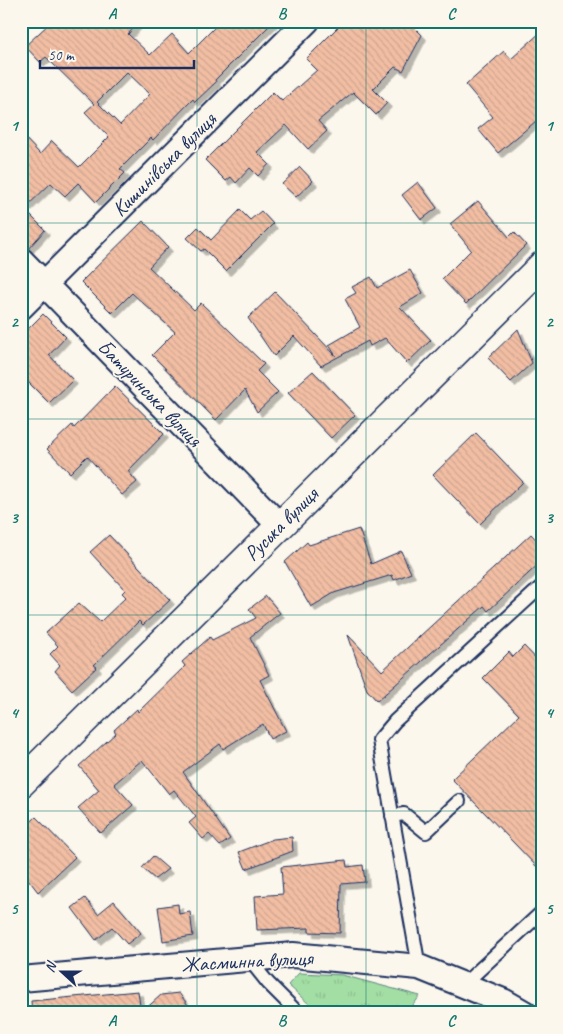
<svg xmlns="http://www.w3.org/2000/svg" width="563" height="1034" font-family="Caveat,sans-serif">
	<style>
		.grass { fill: url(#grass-tufts); stroke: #5f8681 }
		.building { fill: url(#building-back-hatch); stroke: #1b2f5e; fill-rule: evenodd; filter: url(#shadow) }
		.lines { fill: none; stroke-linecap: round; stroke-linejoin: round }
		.lane-casing { stroke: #1b2f5e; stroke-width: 16 }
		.street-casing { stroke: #1b2f5e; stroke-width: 28 }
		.primary-casing { stroke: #1b2f5e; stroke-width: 31 }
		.lane { stroke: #fbf7ec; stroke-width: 12 }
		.street { stroke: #fbf7ec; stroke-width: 24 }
		.primary { stroke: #fbf7ec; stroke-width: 28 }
		.grid { fill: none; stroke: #0f766e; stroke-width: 1; stroke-opacity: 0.55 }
		.labels { text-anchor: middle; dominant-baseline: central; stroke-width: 4; stroke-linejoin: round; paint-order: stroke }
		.street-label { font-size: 21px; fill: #1b2f5e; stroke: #fbf7ec }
		.neatline { fill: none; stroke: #0f766e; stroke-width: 2 }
		.grid-label { font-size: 16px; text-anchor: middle; font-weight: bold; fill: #0f766e }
	</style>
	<defs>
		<pattern id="grass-tufts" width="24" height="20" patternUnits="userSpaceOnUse" patternTransform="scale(1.25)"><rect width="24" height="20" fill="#a3dea4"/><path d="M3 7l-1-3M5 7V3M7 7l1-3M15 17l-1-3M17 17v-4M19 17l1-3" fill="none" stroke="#8cbf90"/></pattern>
		<pattern id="building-back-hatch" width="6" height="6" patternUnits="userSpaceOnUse" patternTransform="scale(1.25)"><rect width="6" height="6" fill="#f2bea3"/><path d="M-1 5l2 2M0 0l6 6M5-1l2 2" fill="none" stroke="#cfa48f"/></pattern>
		<filter id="shadow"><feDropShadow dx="4.5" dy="4.5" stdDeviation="0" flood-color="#0004"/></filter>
	</defs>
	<rect width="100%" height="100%" fill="#fbf7ec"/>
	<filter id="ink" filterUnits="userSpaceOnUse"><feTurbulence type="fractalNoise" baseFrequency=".02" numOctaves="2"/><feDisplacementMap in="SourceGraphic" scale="10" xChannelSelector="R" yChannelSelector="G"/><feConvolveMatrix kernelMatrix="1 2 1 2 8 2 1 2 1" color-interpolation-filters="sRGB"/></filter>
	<g filter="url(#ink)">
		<path class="grass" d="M299,973L342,975L420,996L407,1013H319L288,985Z"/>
		<path class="building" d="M52,21H140L128,34L150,55L172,34L189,53L221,21H274L215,80L216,82L195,102L193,99L153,140L151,138L120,169L125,173L96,202L78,183L65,196L51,183L24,209L45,230L28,249L21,247V134L40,154L52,141L79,167L109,137L85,112L94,104L46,57L40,62L25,46ZM127,72L150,94L120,125L97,102Z
			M344,21H408L422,35L403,71L395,67L373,89L387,103L376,115L353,92L318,121L327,131L308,149L286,125L257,152L269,164L258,176L250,168L236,183L231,177L226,181L205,160L273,92L282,101L317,70L306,59Z
			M542,31V116L498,153L478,129L493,117L466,85L504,51L511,59Z
			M300,167L313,181L296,197L282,184Z
			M418,182L437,208L421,220L402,195Z
			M478,201L509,237L514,232L526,245L466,304L442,279L471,250L450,224Z
			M240,210L250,220L261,211L273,224L226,271L204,249L201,251L187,238L198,227L211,240Z
			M143,221L168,247L149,267L194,310L201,303L264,364L257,371L278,392L257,412L245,390L216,420L152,355L175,332L132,293L112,313L81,282Z
			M410,270L423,293L400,307L431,340L407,363L385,338L370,346L368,341L321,366L294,336L274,356L248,318L275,292L336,356L329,345L360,327L345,299L356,293L352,287L371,277L377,288Z
			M43,314L66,337L49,355L73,380L49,403L21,375V336Z
			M518,329L532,363L511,382L488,358Z
			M313,371L355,415L331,438L288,393Z
			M115,386L164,434L128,471L137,482L122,495L87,456L70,473L47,449L72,425L74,428Z
			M476,433L523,482L480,524L433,475Z
			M359,529L371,564L401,551L411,573L394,580L392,575L334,593L311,607L285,562L307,542L309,545Z
			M531,534L542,546V561L488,611L484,606L377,701L367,690L348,635L382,671Z
			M109,535L170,600L143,625L139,621L94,665L97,667L72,690L55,671L60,665L50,654L58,646L46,633L79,603L100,622L126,597L122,593L125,590L90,552Z
			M266,596L280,613L250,637L269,675L260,680L286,731L270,739L263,724L223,749L220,744L183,772L230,839L220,846L209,834L203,839L189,823L196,817L174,790L169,794L142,760L114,784L133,805L101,833L78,808L99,790L79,766L116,733L114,730L137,709L138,712L185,666L182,662L210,637L212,640L256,618L249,609Z
			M524,646L542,665V872L452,779L519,715L483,678L509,652L513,657Z
			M36,817L75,857L38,892L21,870V831Z
			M292,837L293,851L246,869L239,852L273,839Z
			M153,856L168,869L155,879L142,868Z
			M346,860L347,867L363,865L365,882L341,884L340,933L309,932V928L257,930L255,896L283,894L281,867Z
			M85,898L98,914L114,901L141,933L127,944L112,927L96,940L72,908Z
			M178,904L179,914L190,912L193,936L163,941L158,907Z
			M138,991L141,1013L161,995L179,993L194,1013H32L31,1001Z"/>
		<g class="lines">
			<g class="lane-casing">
				<path id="lane" d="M392,816L404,814L426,832L459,801
					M248,958L268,983L298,1013
					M419,967L379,740L395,721L542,586
					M464,984L542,912"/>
			</g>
			<g class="street-casing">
				<path id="street" d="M21,260L279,525
					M21,307L307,21
					M21,979L293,955L419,967L503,1001L524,1013"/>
			</g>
			<g class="primary-casing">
				<path id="primary" d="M21,783L542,266"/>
			</g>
			<use href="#lane" class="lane"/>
			<use href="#street" class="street"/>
			<use href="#primary" class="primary"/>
		</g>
	</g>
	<path class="grid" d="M197,21V1013M366,21V1013M21,223H542M21,419H542M21,615H542M21,811H542"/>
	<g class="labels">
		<g class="street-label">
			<text transform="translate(164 164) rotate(-45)">Кишинівська вулиця</text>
			<text transform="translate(150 393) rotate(46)">Батуринська вулиця</text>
			<text transform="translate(281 524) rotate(-45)">Руська вулиця</text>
			<text transform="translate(247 961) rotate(-3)">Жасминна вулиця</text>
		</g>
	</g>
	<rect width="563" height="1034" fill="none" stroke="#fbf7ec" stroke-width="55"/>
	<g transform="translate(62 972) rotate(291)" stroke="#fbf7ec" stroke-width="4" paint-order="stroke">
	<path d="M0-4L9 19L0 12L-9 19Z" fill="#1b2f5e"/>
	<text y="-8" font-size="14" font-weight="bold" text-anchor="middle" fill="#1b2f5e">N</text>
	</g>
	<path d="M40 60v8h154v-8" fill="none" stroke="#1b2f5e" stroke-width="2.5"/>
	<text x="48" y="60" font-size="15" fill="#1b2f5e" stroke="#fbf7ec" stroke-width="4" paint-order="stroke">50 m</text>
	<rect x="28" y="28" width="508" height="978" class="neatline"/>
	<g class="grid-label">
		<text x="112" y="19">A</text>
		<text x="282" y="19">B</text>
		<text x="451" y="19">C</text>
		<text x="14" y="131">1</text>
		<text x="549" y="131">1</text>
		<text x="14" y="327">2</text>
		<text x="549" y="327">2</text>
		<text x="14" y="523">3</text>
		<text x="549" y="523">3</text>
		<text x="14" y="718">4</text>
		<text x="549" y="718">4</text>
		<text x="14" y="914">5</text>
		<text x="549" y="914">5</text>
		<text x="112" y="1026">A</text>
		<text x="282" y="1026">B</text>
		<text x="451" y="1026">C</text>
	</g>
</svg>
